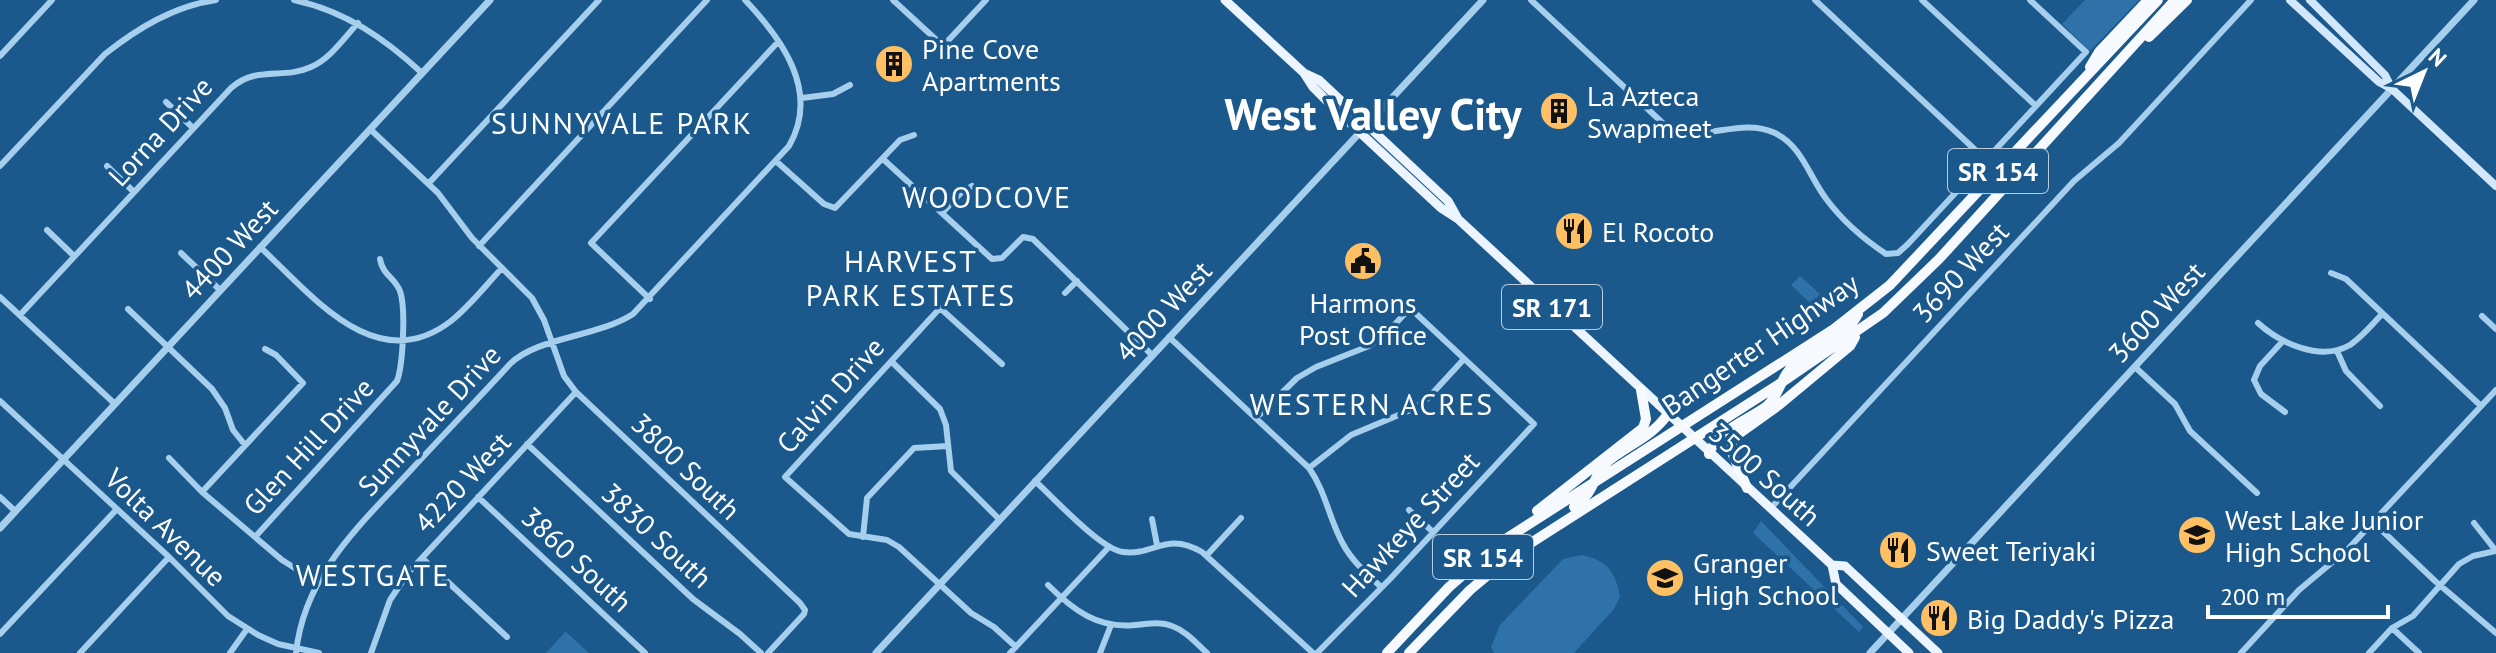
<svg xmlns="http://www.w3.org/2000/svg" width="2496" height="653" font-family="'PT Sans',sans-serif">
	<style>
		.green { fill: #2e72a9 }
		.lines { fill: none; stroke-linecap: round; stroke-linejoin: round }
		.minor { stroke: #a6ceed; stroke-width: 6 }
		.tertiary { stroke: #a6ceed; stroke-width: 7 }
		.secondary { stroke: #d2e7f9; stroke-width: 8 }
		.primary { stroke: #ecf5ff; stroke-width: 9 }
		.trunk { stroke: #f6faff; stroke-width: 10 }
		.labels { text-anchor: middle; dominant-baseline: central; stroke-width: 7; stroke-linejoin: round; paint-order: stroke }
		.shield { fill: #1b588b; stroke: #bbcddc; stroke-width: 2 }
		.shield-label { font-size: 26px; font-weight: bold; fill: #fff }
		.poi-label { font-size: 28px; fill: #fff; stroke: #1b588b; text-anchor: start }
		.street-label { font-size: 28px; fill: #fff; stroke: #1b588b }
		.neighbourhood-label { font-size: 30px; letter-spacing: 2px; fill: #fff; stroke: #1b588b }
		.town-label { font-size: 44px; font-weight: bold; fill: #fff; stroke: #1b588b }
	</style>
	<rect width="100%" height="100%" fill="#1b588b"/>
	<path class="green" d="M2085,0H2139L2090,51L2062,24Z
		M1800,276L1820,294L1811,304L1791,285Z
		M1761,521L1863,627L1859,632L1753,533Z
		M1581,555C1606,559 1616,572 1620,597L1614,609L1574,653H1494L1491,647L1500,625L1563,559Z
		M566,631V632L589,653H546Z"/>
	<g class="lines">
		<path class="minor" d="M294,0C345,11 384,38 422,73
			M893,0L943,46L986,0
			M1531,0L1667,127C1703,145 1738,116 1775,133C1803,147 1809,177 1827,200C1842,220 1865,240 1886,254L1898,253L1908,244L2086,52L2030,0
			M1815,0L1986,160
			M1922,0L2036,106
			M0,56L52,0
			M802,98L833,94L850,85
			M166,102L193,128
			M370,129L438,193L472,238L532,298L544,320L564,376L576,392L800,603L805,610L804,614L768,653
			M883,159L992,259L1002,258L1023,237L1033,239L1152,355
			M777,162L824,204L835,208L900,140L914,135
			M0,166L105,54C138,28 174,6 216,0
			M107,166L134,192
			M429,183L599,0
			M942,213L960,194L972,186
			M47,230L74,256
			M479,246L707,0
			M260,247C311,294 376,379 451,321C470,306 486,285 502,268
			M181,253L220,290
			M2331,273L2346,279L2481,406
			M1065,293L1077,281
			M0,297L115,404
			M650,299L591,243L778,42
			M128,309L212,389L225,408L233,430L245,445
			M20,315L231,88C257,65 283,80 311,67C330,59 344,38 358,23
			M2482,316L2496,329
			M2258,323C2280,343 2320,362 2350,345C2362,337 2372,325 2382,314
			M1169,337L1309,468C1326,492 1329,519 1343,544C1352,561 1367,574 1381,587
			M2282,342L2260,366L2254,380L2261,394L2285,412
			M2337,351L2346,371L2380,406
			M892,362L940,409L946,425L951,471L1000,520
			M1002,364L940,308L785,477L849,534L887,540L899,547L971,613L994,627L1016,647
			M2135,367L2175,404L2190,431L2257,493
			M0,401L169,557L228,616L258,635L278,644L319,653
			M1256,418L1297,378L1316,367L1369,346L1386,334L1410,308L1534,424L1390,579L1317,653
			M527,444L693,599L740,634L761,653
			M169,458L202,492L282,560L317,582
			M1309,468L1351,435L1413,409L1429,397L1464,359
			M1035,481C1054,498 1100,549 1123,552C1155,556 1165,531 1202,552L1313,653
			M202,492L303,383L276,355L265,349
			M0,497L15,511
			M478,497L645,653
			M1770,509L2074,181L2119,143L2251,0
			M1409,510L1433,532
			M1152,519L1157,545
			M2373,522L2435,581L2496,633
			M255,537L397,381C403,365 406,308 400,291C395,278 382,274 380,259
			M863,537L867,498L914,448L948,446
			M1207,555L1241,518
			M422,558L507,637
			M1048,585C1073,610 1098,629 1135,625C1148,624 1160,621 1172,626C1186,631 1196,643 1207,653
			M2392,628L2419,653
			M0,634L117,509
			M80,653L169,557
			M230,653L247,629
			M296,653C304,575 360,525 410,471C443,435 477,400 510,364C537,337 598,337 633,314L789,146C820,92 783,40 745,0
			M371,653L390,600L408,573L576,392
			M1010,653L1109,547
			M1100,653L1111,625
			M2241,653L2299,590L2348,549L2496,390
			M2369,653L2392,628L2413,616L2459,564L2473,556L2496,551L2474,523"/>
		<path class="tertiary" d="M0,528L490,0
			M876,653L1483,0
			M1870,653L2474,0"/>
		<path class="secondary" d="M2290,0L2379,82L2392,89L2496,186
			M2310,0L2385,75L2392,89"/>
		<path class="primary" d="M1225,0L1304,73L1313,87L1339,113L1441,208L1458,219L1832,565L1836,584L1909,653
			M1304,73L1319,80L1448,201L1458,219
			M1832,565L1845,566L1938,653"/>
		<path class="trunk" d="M2149,37L2187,0
			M2090,67L2099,52L2148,0
			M1709,454C1716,430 1749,420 1767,406C1780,395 1781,375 1795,364C1816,347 1845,339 1858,314
			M1747,488L1731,450L1733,438L1779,405L1850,346L1855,337
			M1574,507C1596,492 1592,476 1607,462C1627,445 1652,437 1667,415
			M1537,511L1643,428L1646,419L1641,390
			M1387,653L1449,587L1501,542L1834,329L1890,285L2158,0
			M1409,653L1470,590L1512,555L1781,383L1883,313L1939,259L2175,0"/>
	</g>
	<defs>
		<g id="building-disc" transform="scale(2)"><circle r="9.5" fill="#fec062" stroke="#1b588b"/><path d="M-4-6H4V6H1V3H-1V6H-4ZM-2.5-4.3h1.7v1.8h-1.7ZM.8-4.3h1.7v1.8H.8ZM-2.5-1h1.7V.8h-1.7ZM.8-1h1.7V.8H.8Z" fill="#111"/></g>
		<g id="restaurant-disc" transform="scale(2)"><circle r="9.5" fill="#fec062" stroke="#1b588b"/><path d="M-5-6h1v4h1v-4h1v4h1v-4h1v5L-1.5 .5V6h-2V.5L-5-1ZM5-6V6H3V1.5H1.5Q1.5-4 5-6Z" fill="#111"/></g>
		<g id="civic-disc" transform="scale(2)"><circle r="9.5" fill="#fec062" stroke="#1b588b"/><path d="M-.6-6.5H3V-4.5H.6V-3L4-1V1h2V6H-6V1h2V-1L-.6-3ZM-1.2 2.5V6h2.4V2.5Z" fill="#111"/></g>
		<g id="school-disc" transform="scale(2)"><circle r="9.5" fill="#fec062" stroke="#1b588b"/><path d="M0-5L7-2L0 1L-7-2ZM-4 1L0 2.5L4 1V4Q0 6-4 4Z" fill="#111"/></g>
	</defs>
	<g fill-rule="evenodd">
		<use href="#building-disc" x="894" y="64"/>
		<use href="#building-disc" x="1559" y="111"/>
		<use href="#restaurant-disc" x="1574" y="231"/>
		<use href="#civic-disc" x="1363" y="261"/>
		<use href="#school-disc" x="2197" y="535"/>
		<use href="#restaurant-disc" x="1898" y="550"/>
		<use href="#school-disc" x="1665" y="578"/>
		<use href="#restaurant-disc" x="1939" y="618"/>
	</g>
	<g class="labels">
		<g class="shield">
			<rect x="1948" y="149" width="100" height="44" rx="6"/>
			<rect x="1502" y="285" width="100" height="44" rx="6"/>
			<rect x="1433" y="535" width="100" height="44" rx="6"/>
		</g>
		<g class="shield-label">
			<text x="1998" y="171">SR 154</text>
			<text x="1552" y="307">SR 171</text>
			<text x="1483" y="557">SR 154</text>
		</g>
		<g class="poi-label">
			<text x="922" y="48">Pine Cove<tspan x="922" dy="32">Apartments</tspan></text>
			<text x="1587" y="95">La Azteca<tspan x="1587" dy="32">Swapmeet</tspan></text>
			<text x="1602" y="231">El Rocoto</text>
			<text x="1363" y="302" text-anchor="middle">Harmons<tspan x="1363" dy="32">Post Office</tspan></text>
			<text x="2225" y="519">West Lake Junior<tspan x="2225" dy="32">High School</tspan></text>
			<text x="1926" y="550">Sweet Teriyaki</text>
			<text x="1693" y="562">Granger<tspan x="1693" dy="32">High School</tspan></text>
			<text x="1967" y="618">Big Daddy's Pizza</text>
		</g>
		<g class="street-label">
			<text transform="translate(160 131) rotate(-47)">Lorna Drive</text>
			<text transform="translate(229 249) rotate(-47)">4400 West</text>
			<text transform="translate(1960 272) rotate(-47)">3690 West</text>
			<text transform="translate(1163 311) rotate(-47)">4000 West</text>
			<text transform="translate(2156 312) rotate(-47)">3600 West</text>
			<text transform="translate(1760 344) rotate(-34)">Bangerter Highway</text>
			<text transform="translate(830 395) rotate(-48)">Calvin Drive</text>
			<text transform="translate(429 420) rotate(-47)">Sunnyvale Drive</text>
			<text transform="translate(308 446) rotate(-47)">Glen Hill Drive</text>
			<text transform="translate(686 466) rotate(44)">3800 South</text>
			<text transform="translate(1765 474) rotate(42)">3500 South</text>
			<text transform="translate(462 482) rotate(-47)">4220 West</text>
			<text transform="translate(1410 524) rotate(-47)">Hawkeye Street</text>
			<text transform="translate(166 527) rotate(44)">Volta Avenue</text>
			<text transform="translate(657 535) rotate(43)">3830 South</text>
			<text transform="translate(577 559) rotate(43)">3860 South</text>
		</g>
		<g class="neighbourhood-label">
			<text x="622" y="122">SUNNYVALE PARK</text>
			<text x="987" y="196">WOODCOVE</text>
			<text x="911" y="260">HARVEST<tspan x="911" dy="34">PARK ESTATES</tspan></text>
			<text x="1372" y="403">WESTERN ACRES</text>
			<text x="373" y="574">WESTGATE</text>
		</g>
		<g class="town-label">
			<text x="1373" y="113">West Valley City</text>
		</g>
	</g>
	<g transform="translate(2424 72) rotate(43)" stroke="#1b588b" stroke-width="6" paint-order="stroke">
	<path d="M0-6L14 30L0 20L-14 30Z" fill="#ffffff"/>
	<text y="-12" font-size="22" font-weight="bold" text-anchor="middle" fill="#ffffff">N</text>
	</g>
	<path d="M2208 605v12h180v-12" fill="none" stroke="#ffffff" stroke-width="4"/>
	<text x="2220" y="605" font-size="24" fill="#ffffff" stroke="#1b588b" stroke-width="6" paint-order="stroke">200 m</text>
</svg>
